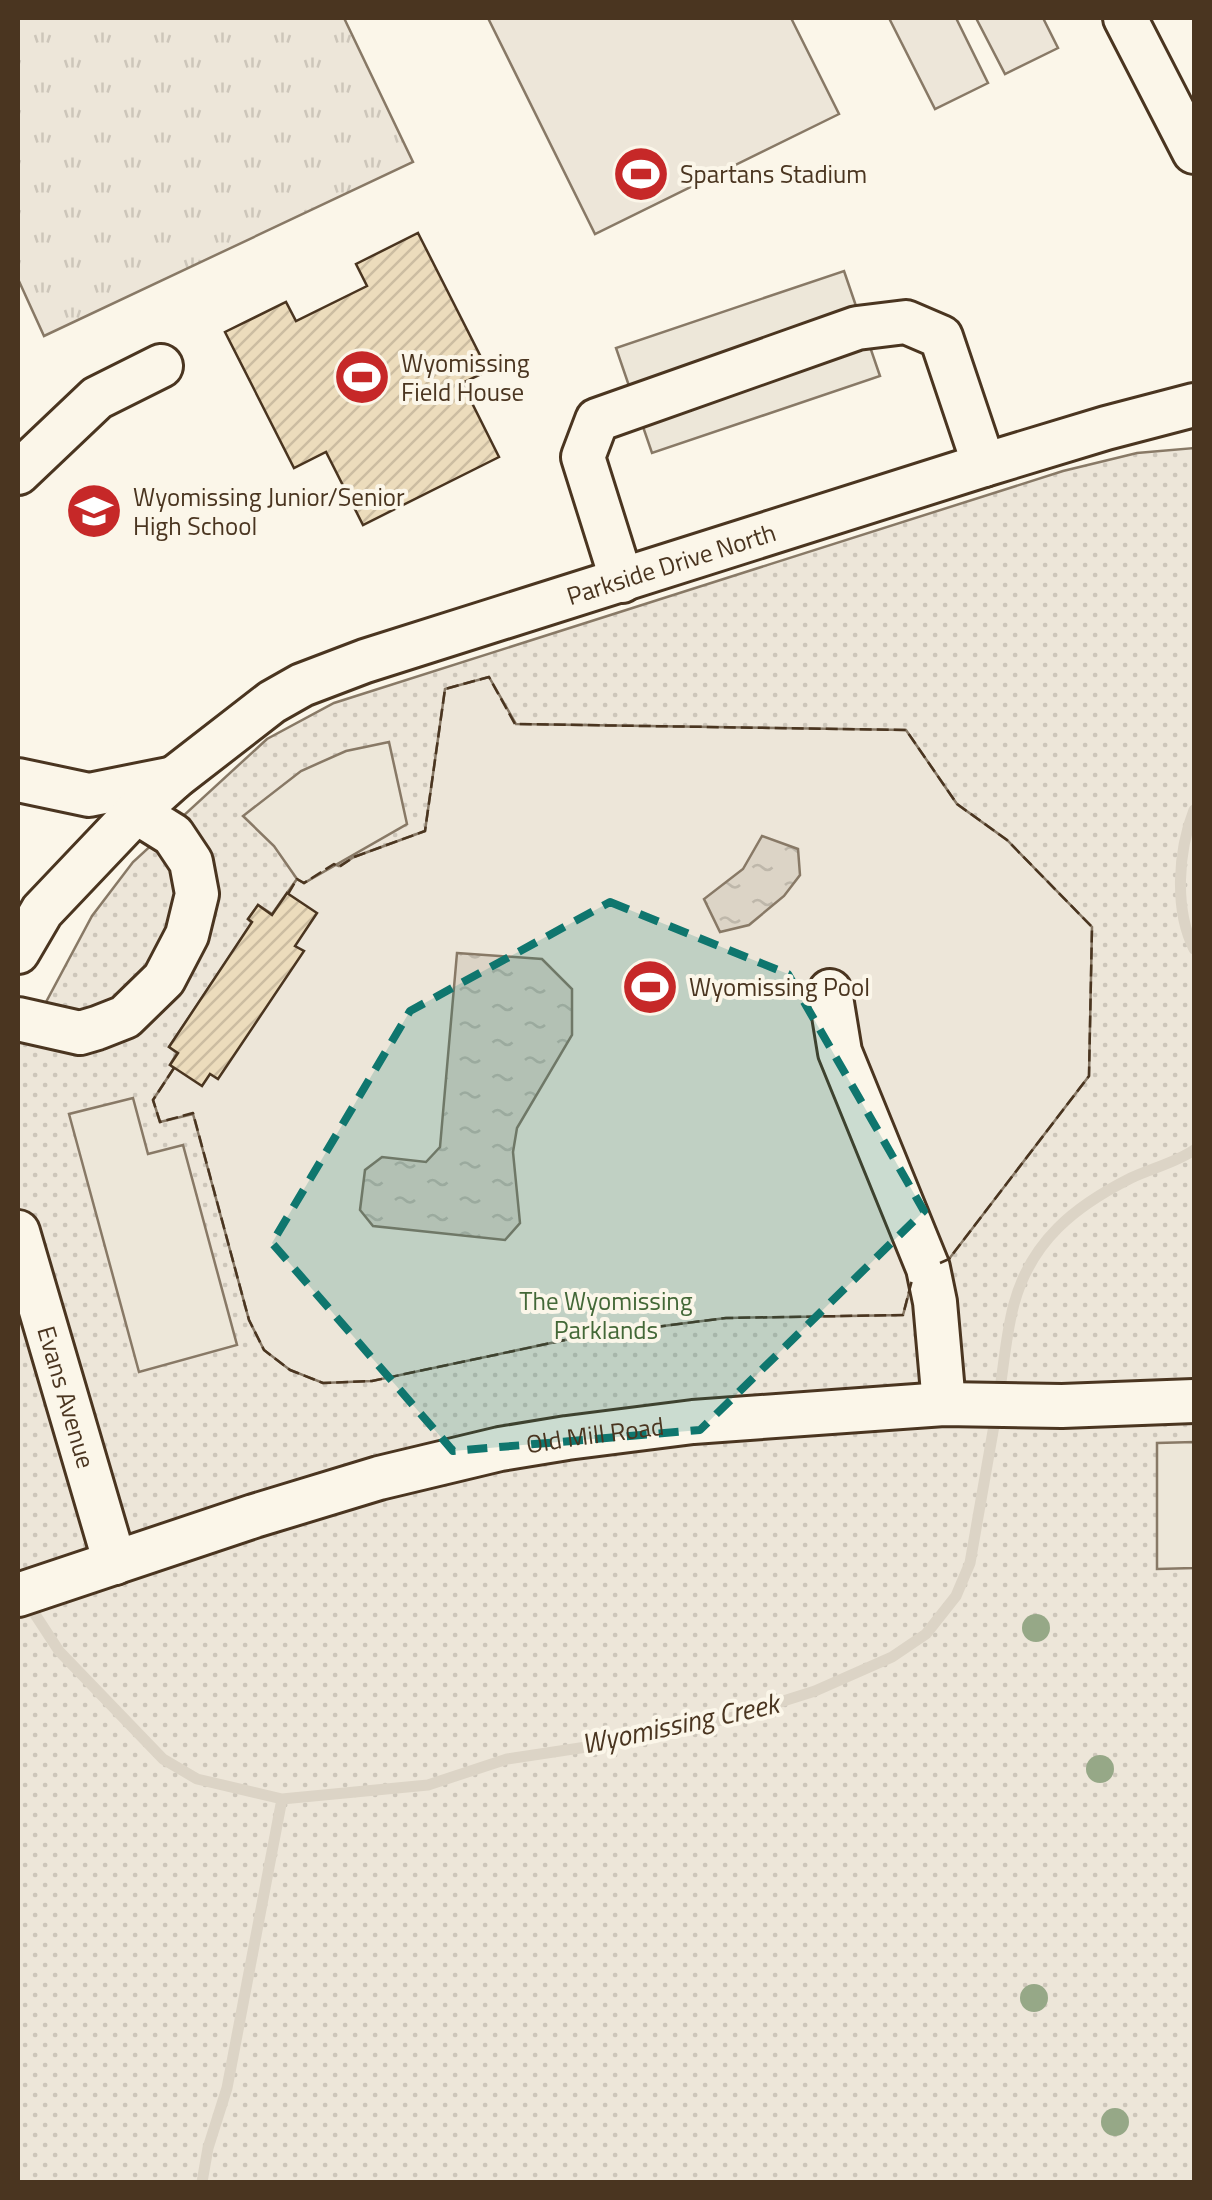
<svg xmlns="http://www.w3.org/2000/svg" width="1212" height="2200" font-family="'Titillium Web',sans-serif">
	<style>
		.grass { fill: url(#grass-tufts); stroke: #887966; stroke-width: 2.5 }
		.park { fill: url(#park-dots); stroke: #887966; stroke-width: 2.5 }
		.pitch { fill: #ede6d9; stroke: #887966; stroke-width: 2.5 }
		.parking { fill: #ede7d9; stroke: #887966; stroke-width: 2.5 }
		.water { fill: url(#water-ripples); stroke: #887966; stroke-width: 2.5 }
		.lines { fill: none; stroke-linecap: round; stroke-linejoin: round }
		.stream { stroke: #dcd4c6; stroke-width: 11 }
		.building { fill: url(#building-hatch); stroke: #4a3520; stroke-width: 2.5 }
		.minor-casing { stroke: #4a3520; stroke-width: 48 }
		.minor { stroke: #fbf6e9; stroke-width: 42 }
		.fence { stroke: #4a3520; stroke-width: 2.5; stroke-dasharray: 12 5; stroke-linecap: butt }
		.tree { fill: #96a887 }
		.marked { fill: #0f766e; fill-opacity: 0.2; stroke: #0f766e; stroke-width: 8; stroke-dasharray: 20 12; stroke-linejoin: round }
		.labels { text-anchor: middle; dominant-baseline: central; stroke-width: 8; stroke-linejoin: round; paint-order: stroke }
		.poi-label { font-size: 25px; fill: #4a3520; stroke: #fbf6e9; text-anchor: start }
		.street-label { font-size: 25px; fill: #4a3520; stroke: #fbf6e9 }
		.park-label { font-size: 25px; fill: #436837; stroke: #fbf6e9 }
		.water-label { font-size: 28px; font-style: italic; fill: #4a3520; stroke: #fbf6e9 }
	</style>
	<defs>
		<pattern id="grass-tufts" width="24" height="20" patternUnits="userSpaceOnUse" patternTransform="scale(2.5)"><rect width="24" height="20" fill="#ede6d9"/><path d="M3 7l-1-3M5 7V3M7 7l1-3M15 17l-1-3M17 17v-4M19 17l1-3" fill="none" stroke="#cdc6ba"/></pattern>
		<pattern id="park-dots" width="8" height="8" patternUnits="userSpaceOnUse" patternTransform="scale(2.5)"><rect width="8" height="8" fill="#ede6d9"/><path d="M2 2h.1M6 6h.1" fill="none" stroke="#cdc6ba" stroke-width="1.8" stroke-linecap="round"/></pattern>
		<pattern id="water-ripples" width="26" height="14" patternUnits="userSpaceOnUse" patternTransform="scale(2.5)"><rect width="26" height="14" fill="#dcd4c6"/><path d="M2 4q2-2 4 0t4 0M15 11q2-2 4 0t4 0" fill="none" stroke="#beb7aa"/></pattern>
		<pattern id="building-hatch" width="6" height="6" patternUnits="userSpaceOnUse" patternTransform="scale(2.5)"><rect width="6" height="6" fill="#ecdcbc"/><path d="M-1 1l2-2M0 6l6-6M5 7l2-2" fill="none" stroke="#ccbda1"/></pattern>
	</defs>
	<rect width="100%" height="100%" fill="#fbf6e9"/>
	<path class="grass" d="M18,18H344L413,162L44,336L18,279Z"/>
	<path class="park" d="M1194,448V2182H18V1015L46,1002L92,916L133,862L267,739L334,703L1063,471L1137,453Z"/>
	<path class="pitch" d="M488,18H791L839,114L595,234Z
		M889,18H956L988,83L935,109Z
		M976,18H1043L1058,48L1005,74Z
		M489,677L516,724L906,730L957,804L1007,840L1092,927L1089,1076L949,1259L914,1274L903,1315L726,1318L584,1336L372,1381L323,1383L290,1370L264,1350L249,1320L193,1114L160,1122L153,1100L174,1068L170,1065L177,1053L169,1047L252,923L248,919L258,905L272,914L297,879L304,883L334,864L339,866L354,857L425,831L445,689Z"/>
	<path class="parking" d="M844,271L880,376L652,453L616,348Z
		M389,742L407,824L304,883L297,879L274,846L243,816L301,771L346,751Z
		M133,1098L148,1154L183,1145L237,1345L139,1372L69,1114Z
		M1194,1442V1568L1157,1569V1443Z"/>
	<path class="water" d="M762,836L798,849L800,875L784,896L749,925L720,932L704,899L743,869Z
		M457,953L542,959L572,989V1035L517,1128L513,1152L520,1223L505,1240L373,1226L360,1210L365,1170L382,1157L426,1162L440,1147Z"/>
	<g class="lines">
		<path class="stream" d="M1194,810C1178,851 1174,909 1194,949
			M999,1395C1004,1365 1006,1333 1014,1304C1031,1241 1075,1206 1131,1178C1152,1168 1175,1163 1194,1150
			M25,1599L59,1651L163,1759L197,1779L282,1799L428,1785L507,1759L646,1738L730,1718L815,1691L892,1657L926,1634L956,1596L970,1563L996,1414
			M202,2182L208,2148L227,2088L282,1799"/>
	</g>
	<path class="building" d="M418,233L488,371L462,383L499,457L363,525L326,452L294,468L225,332L286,302L296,321L367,286L356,264Z
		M287,893L317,913L295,946L304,951L218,1079L210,1074L202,1086L170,1065L178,1053L169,1047L252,922L248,919L258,905L272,915Z"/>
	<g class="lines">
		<g class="minor-casing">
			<g id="minor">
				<path d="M1125,18L1194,152"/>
				<path d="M18,473L97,398L161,366"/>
				<path d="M622,581L583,457L597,420L857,328L906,322L941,337L984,465"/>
				<path d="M18,780L89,795L174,778"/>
				<path id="s1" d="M18,952L42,911L136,812L174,778L272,702L302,685L365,661L984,465L1106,428L1194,405"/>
				<path d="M830,991L840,1052L928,1268L935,1302L944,1404"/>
				<path d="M18,1019L80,1033L97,1028L125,1017L164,979L187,935L197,894L191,862L173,835L136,812"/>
				<path id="s2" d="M18,1232L115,1563"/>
				<path id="s3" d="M18,1595L254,1516L379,1478L500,1449L567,1438L693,1422L944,1404L1062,1406L1194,1401"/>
			</g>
		</g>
		<use href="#minor" class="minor"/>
		<path class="fence" d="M288,894L297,879L304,883L334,864L339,867L354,857L425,831L445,689L489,677L515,724L906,730L957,804L1007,840L1092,927L1089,1076L949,1259L940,1263
			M174,1068L153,1100L160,1122L193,1113L249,1320L264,1350L290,1370L323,1383L372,1381L584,1336L726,1318L903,1315L912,1280"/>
	</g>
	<g class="tree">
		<circle cx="1036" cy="1628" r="14"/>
		<circle cx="1100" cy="1769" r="14"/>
		<circle cx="1034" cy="1998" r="14"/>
		<circle cx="1115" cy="2122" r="14"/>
	</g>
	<path class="marked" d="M610,902L788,974L924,1211L700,1430L453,1451L272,1243L410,1011Z"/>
	<defs>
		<g id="stadium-disc" transform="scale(2.875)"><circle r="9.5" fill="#c62828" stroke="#fbf6e9"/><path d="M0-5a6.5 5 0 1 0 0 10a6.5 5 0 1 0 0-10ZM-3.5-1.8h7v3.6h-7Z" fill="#fff"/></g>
		<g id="school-disc" transform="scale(2.875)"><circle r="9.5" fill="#c62828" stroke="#fbf6e9"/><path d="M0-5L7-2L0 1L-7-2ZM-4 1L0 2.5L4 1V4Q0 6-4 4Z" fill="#fff"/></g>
	</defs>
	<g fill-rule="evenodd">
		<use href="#stadium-disc" x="641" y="174"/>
		<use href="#stadium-disc" x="362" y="377"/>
		<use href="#school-disc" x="94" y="511"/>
		<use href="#stadium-disc" x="650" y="987"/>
	</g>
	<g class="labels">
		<g class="poi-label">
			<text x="680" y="174">Spartans Stadium</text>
			<text x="401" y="363">Wyomissing<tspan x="401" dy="29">Field House</tspan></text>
			<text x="133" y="497">Wyomissing Junior/Senior<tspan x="133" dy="29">High School</tspan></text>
			<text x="689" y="987">Wyomissing Pool</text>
		</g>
		<g class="street-label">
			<text stroke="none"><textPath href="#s1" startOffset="782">Parkside Drive North</textPath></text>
			<text stroke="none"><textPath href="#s2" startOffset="172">Evans Avenue</textPath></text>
			<text stroke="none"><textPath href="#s3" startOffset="600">Old Mill Road</textPath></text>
		</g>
		<g class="park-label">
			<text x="606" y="1301">The Wyomissing<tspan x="606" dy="29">Parklands</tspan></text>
		</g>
		<g class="water-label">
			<text transform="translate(680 1723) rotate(-12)">Wyomissing Creek</text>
		</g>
	</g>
	<rect width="1212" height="2200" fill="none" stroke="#4a3520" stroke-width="40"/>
</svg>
